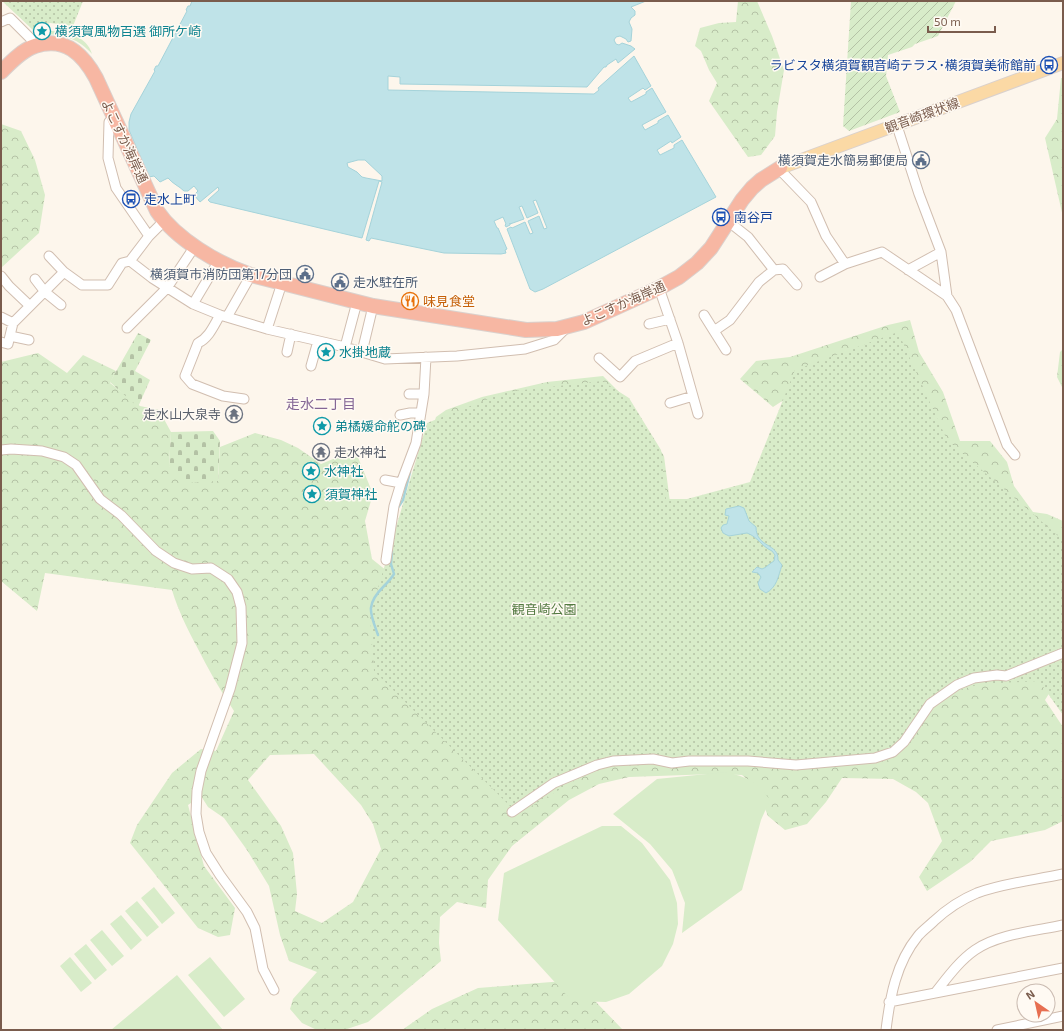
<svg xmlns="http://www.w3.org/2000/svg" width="1064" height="1031" font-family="'Exo 2','Noto Sans JP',sans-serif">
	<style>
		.grass { fill: url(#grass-tufts) }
		.forest { fill: url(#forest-crowns); fill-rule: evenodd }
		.cemetery { fill: url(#cemetery-stones) }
		.park { fill: url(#park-dots) }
		.garden { fill: url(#garden-furrows) }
		.pitch { fill: #d8ecc9 }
		.water { fill: #bfe3e8; stroke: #a5d3da; fill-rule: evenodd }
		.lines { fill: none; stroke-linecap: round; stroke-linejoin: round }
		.stream { stroke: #a5d3da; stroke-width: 2.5 }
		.minor-casing { stroke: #d1beb0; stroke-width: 11 }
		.major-casing { stroke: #dad1cd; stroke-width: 14 }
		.highway-casing { stroke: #dad1cd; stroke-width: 16 }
		.minor { stroke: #fff; stroke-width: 9 }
		.major { stroke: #fbd9a5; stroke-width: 12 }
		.highway { stroke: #f7b7a3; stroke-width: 14 }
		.labels { text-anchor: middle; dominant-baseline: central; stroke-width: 3; stroke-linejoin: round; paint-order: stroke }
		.culture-label { font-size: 13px; fill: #0d838f; stroke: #fffaf3; text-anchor: start }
		.transit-label { font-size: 13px; fill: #164399; stroke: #fffaf3; text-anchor: start }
		.street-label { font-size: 13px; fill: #7a5c4d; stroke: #fffaf3 }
		.service-label { font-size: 13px; fill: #4e5e75; stroke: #fffaf3; text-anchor: end }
		.food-label { font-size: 13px; fill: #c56008; stroke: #fffaf3; text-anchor: start }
		.worship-label { font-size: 13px; fill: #5b616d; stroke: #fffaf3; text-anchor: end }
		.park-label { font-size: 13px; fill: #537a41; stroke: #fffaf3 }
		.neighbourhood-label { font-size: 14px; fill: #846695; stroke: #fffaf3 }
	</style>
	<defs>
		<pattern id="grass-tufts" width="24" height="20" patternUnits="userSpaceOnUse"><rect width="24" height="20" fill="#d8ecc9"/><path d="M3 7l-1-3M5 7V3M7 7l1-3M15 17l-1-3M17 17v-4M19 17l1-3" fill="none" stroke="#b4c2a5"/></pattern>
		<pattern id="forest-crowns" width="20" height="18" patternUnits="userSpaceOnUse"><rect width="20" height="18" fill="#d8ecc9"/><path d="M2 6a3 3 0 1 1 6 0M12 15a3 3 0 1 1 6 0" fill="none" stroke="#b4c2a5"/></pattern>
		<pattern id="cemetery-stones" width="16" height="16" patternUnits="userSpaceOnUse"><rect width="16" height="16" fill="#d8ecc9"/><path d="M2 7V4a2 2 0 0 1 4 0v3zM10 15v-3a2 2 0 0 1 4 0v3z" fill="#b4c2a5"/></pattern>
		<pattern id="park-dots" width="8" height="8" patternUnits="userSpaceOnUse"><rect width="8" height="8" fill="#d8ecc9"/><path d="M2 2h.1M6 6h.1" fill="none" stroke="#b4c2a5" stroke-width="1.8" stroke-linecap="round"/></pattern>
		<pattern id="garden-furrows" width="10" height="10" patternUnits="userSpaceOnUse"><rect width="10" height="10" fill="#d8ecc9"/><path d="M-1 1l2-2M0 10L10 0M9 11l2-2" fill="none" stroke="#b4c2a5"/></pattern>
	</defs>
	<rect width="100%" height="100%" fill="#fdf6ec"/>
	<path class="grass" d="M49,31C66,31 87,36 92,54C79,39 65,35 45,34Z"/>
	<path class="forest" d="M738,1H757L772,36L784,70L777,112L775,136L761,155L748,157L709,101L717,83L709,70L701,51L695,46L700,28L719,23L736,22Z
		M1061,78H1063V217L1045,138L1057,119Z
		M1,124L21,131L35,160L45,195L39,233L1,268Z
		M910,320L919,352L943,392L960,441H990L1007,462L1014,486L1033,512L1047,514L1063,521V681L1055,684L1045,700L1063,727V821L1045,830L991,841L970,862L927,891L919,877L942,841L928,803L916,792L893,779L842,778L826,802L807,824L785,830L768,816L756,787L742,775L714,774L629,777L599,784L569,800L512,846L488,880L486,908L457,902L440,917L439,943L441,961L368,1022L344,1030H317L302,1023L290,1009L293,999L317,972L289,961L280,935L269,886L247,850L224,818L208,807L201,796L188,805L204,866L235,908L230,935L218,937L198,928L130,843L137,825L172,773L201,749L216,751L234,711C220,690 208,669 197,647C187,628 178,610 172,590L45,573L37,611L1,581V362L38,353L67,373L83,355L116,371L110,383L140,406L159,410L171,432L169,466L218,481L220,447L255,433L281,440L298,448L321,464L355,450L373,494L365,521L372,559L387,571L436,417L446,410L482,397L547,382L603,376L619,392L648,431L664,456L671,510L724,555L816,379L773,407L740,379L756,361L790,357L888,325ZM314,754L361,805L373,824L381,849L353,902L322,923L295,911L297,894L293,853L281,826L248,780L270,755Z
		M1063,349V389L1057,377L1060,352Z
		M564,981L593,999L623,1030H402L432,1009L478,988Z"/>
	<path class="cemetery" d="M138,333L151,340L135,371L150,380L138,407L110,382Z
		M213,431L220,441L218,481L185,483L169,466L171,432Z"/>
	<path class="park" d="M2,1H83L73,26L50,23L33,30Z
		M898,332L947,440L1063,540V715L1039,681L981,684L951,692L929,709L912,742L891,760L792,767L667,764L598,767L518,814L374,671L370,615L427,423L506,392L602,381L629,398L661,450L666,499H687L750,482L795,370Z"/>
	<path class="garden" d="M851,1H956L938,36L915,44L912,47L888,55L886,76L900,112L849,131L843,126Z"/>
	<path class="pitch" d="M727,772C750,779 756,780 770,800L761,820L742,890L682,933L685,903L672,870L650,844L613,814L657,779Z
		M602,826H621L642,843L670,880L677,903L678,924L673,944L662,966L629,994L606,1002L572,1001L498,920L504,873Z
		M154,887L175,913L162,924L141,898Z
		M137,901L159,927L147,937L125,911Z
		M121,915L142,940L131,950L110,924Z
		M102,930L124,956L112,966L90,940Z
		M86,944L107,970L95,980L74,954Z
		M70,957L92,983L81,992L60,966Z
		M210,957L245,999L224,1017L188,975Z
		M177,975L223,1030H111Z"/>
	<path class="water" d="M192,1H646L631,7L635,11V15L631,18L629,22L632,29L631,41L628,42L626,39L620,36L616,37L614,40L616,44L619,45L622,43L631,46L635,49L618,63L616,59L607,65L606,67H604L587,87L400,84V77L388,76V90L594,94L599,90L598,88L634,56L651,86L645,90L643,88L628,98L631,102L646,94V92L652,88L666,112L642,125L645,130L658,123V121L668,115L681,137L672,143L671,141L657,150L660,155L674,148V145L682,140L716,197L543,289L535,292L530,289L507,229L511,227L512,228L525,222L530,234L533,233L528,221L539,216L544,229L547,228L536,200L533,201L538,213L527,218L522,206L519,207L524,219L510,224V223V225L506,227L505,225L506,224L503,217L494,221L497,228H498L507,249L505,250L506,253L501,254L444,253L371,238L369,241L366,240L382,182L379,181L362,238L210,202L208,200L219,190L218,187L200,202L194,195L198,191L194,186L188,191H184C179,186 173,184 168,178L160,182L154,176L149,177L129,130V122L131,114L155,71L154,70L156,66H158L187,11L186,10L188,6H190ZM358,160H365L382,176V181L366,178L362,177L357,172L348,167L347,163Z
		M739,506L744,508L749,521L756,527C756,548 779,543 778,560L782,565C778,577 777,587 766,593L760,589L758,583L761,577L758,573L752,572L757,567L762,569C766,568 770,563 774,561L775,555L772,551C761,546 758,537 747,533L729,536L723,533L721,528L723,525L727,524L729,516L725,515L726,509Z"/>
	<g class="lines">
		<path class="stream" d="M397,509L403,500L410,472
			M378,635C370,613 365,605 384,586C388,582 391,579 394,574L391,564L392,551"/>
		<g class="minor-casing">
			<path id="minor" d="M1,22L10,18L31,39L34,46
				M114,117L109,122L108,158L116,188L149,236
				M898,129L919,194L941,252L947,296L956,310L1007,445L1015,455
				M780,168L782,172L811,202L826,236L845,264L882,252L947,296
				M164,221L149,236L130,261L152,278L193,304L220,315L267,329L345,347L385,359L457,356L525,349L554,340L567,327
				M49,256L64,272
				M774,270L783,269L797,285
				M908,270L941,252
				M1,276L9,286L30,306
				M820,277L845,264
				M35,279L45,292L61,305
				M659,288L678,343L698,414
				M193,304L218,262
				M220,315C214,325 209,338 198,343L185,376L192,384L223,396L244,399
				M704,315L714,331L730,320L759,282L774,270L748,237L729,222
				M1,317L13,323L64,272L82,285H108L122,263L130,261
				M227,317L251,275
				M649,324L670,319
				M127,328L167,288L195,246
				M267,329L282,283
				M714,331L726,350
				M10,336L29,340
				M1,342L8,344L13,323
				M345,347L357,302
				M287,352L291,334
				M362,352L373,306
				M599,358L620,377L635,361L678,343
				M311,366L318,341
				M409,394H424
				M670,403L693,396
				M400,415L410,413H421
				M1,450L11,449L42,451L64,457L76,465L100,499L121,515L156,551L174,563L192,569L211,568L228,579L237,592L241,607L242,643L230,689L201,771L197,791L196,814L199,832L206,853L220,875L247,912L255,928L263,969L274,990
				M385,480L401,483
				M386,560L394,506L401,483L416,443L424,394L426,357
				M512,812L554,783L597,765L613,761L653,759L672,763L689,761H748L796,765L875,758L893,752L904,742L930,704L957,685L974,678L997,675L1006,676L1063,653
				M935,993C947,978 959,961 975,950C998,934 1035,931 1063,925
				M889,1002L1063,968
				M886,1030C890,997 896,963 918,936C922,931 929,926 934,921C947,909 960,900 977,893C1004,883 1035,880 1063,874
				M997,1030L1063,1016"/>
		</g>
		<g class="major-casing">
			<path id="major" d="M780,168L1063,63"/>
		</g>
		<g class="highway-casing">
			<path id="highway" d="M1,72C10,63 22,50 35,46C65,36 83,54 96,78L157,211C176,239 218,264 251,275L373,306L526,330L557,329L584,322L659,288L679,277L697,263L711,248L742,200L752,188L761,180L780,168"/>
		</g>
		<use href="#minor" class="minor"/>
		<use href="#major" class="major"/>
		<use href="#highway" class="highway"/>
	</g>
	<defs>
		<g id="sight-ring" transform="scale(0.9)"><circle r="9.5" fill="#fffaf3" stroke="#0f9aa8" stroke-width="1.5"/><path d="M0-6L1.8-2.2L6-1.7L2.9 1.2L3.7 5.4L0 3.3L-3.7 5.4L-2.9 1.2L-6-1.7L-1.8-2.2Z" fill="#0f9aa8"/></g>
		<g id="bus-ring" transform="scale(0.9)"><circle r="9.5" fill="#fffaf3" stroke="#1a4fb4" stroke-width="1.5"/><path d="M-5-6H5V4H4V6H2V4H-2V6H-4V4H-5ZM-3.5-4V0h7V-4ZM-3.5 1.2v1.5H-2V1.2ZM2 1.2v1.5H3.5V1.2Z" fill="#1a4fb4"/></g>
		<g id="civic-ring" transform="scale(0.9)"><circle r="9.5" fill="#fffaf3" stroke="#5c6f8a" stroke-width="1.5"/><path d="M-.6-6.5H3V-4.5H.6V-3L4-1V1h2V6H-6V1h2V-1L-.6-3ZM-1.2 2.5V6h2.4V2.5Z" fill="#5c6f8a"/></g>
		<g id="restaurant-ring" transform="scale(0.9)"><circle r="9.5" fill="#fffaf3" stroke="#e8710a" stroke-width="1.5"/><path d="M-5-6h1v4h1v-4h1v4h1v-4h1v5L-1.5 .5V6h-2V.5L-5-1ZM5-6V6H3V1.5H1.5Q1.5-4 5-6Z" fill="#e8710a"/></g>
		<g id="temple-ring" transform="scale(0.9)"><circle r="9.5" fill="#fffaf3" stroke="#6b7280" stroke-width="1.5"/><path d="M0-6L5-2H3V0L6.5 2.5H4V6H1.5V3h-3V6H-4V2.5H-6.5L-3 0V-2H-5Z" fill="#6b7280"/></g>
	</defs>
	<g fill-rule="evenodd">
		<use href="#sight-ring" x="42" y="31"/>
		<use href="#bus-ring" x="1049" y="65"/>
		<use href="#civic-ring" x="921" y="160"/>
		<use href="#bus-ring" x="131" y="199"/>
		<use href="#bus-ring" x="721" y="217"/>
		<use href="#civic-ring" x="305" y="274"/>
		<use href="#civic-ring" x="340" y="282"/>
		<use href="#restaurant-ring" x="410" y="301"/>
		<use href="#sight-ring" x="326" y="352"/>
		<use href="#temple-ring" x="234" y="414"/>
		<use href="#sight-ring" x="322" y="426"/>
		<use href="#temple-ring" x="321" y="452"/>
		<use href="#sight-ring" x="311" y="471"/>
		<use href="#sight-ring" x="312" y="494"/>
	</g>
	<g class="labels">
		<g class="culture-label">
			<text x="55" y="31">横須賀風物百選 御所ケ崎</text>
			<text x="339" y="352">水掛地蔵</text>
			<text x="335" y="426">弟橘媛命舵の碑</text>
			<text x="324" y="471">水神社</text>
			<text x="325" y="494">須賀神社</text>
		</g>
		<g class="transit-label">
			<text x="1036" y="65" text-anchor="end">ラビスタ横須賀観音崎テラス･横須賀美術館前</text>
			<text x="144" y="199">走水上町</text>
			<text x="734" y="217">南谷戸</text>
		</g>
		<g class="street-label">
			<text transform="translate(922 115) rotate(-20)">観音崎環状線</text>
			<text transform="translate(125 141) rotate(65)">よこすか海岸通</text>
			<text transform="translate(623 303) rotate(-24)">よこすか海岸通</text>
		</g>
		<g class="service-label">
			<text x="908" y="160">横須賀走水簡易郵便局</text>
			<text x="292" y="274">横須賀市消防団第17分団</text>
			<text x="353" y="282" text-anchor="start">走水駐在所</text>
		</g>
		<g class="food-label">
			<text x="423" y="301">味見食堂</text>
		</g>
		<g class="worship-label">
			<text x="221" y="414">走水山大泉寺</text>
			<text x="334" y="452" text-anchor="start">走水神社</text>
		</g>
		<g class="park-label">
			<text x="544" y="609">観音崎公園</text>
		</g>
		<g class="neighbourhood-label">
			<text x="321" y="403">走水二丁目</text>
		</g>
	</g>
	<rect width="1064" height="1031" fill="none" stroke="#7a5c4d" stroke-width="4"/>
	<g transform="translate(1036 1003) rotate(326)"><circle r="19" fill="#fffaf3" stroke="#cabbb1"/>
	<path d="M0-3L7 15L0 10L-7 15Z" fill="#e76f51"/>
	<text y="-6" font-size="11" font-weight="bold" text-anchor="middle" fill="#7a5c4d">N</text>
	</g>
	<path d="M928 26v6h67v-6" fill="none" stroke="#7a5c4d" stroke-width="2"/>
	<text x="934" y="26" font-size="12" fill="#7a5c4d" stroke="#fffaf3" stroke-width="3" paint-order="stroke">50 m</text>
</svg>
